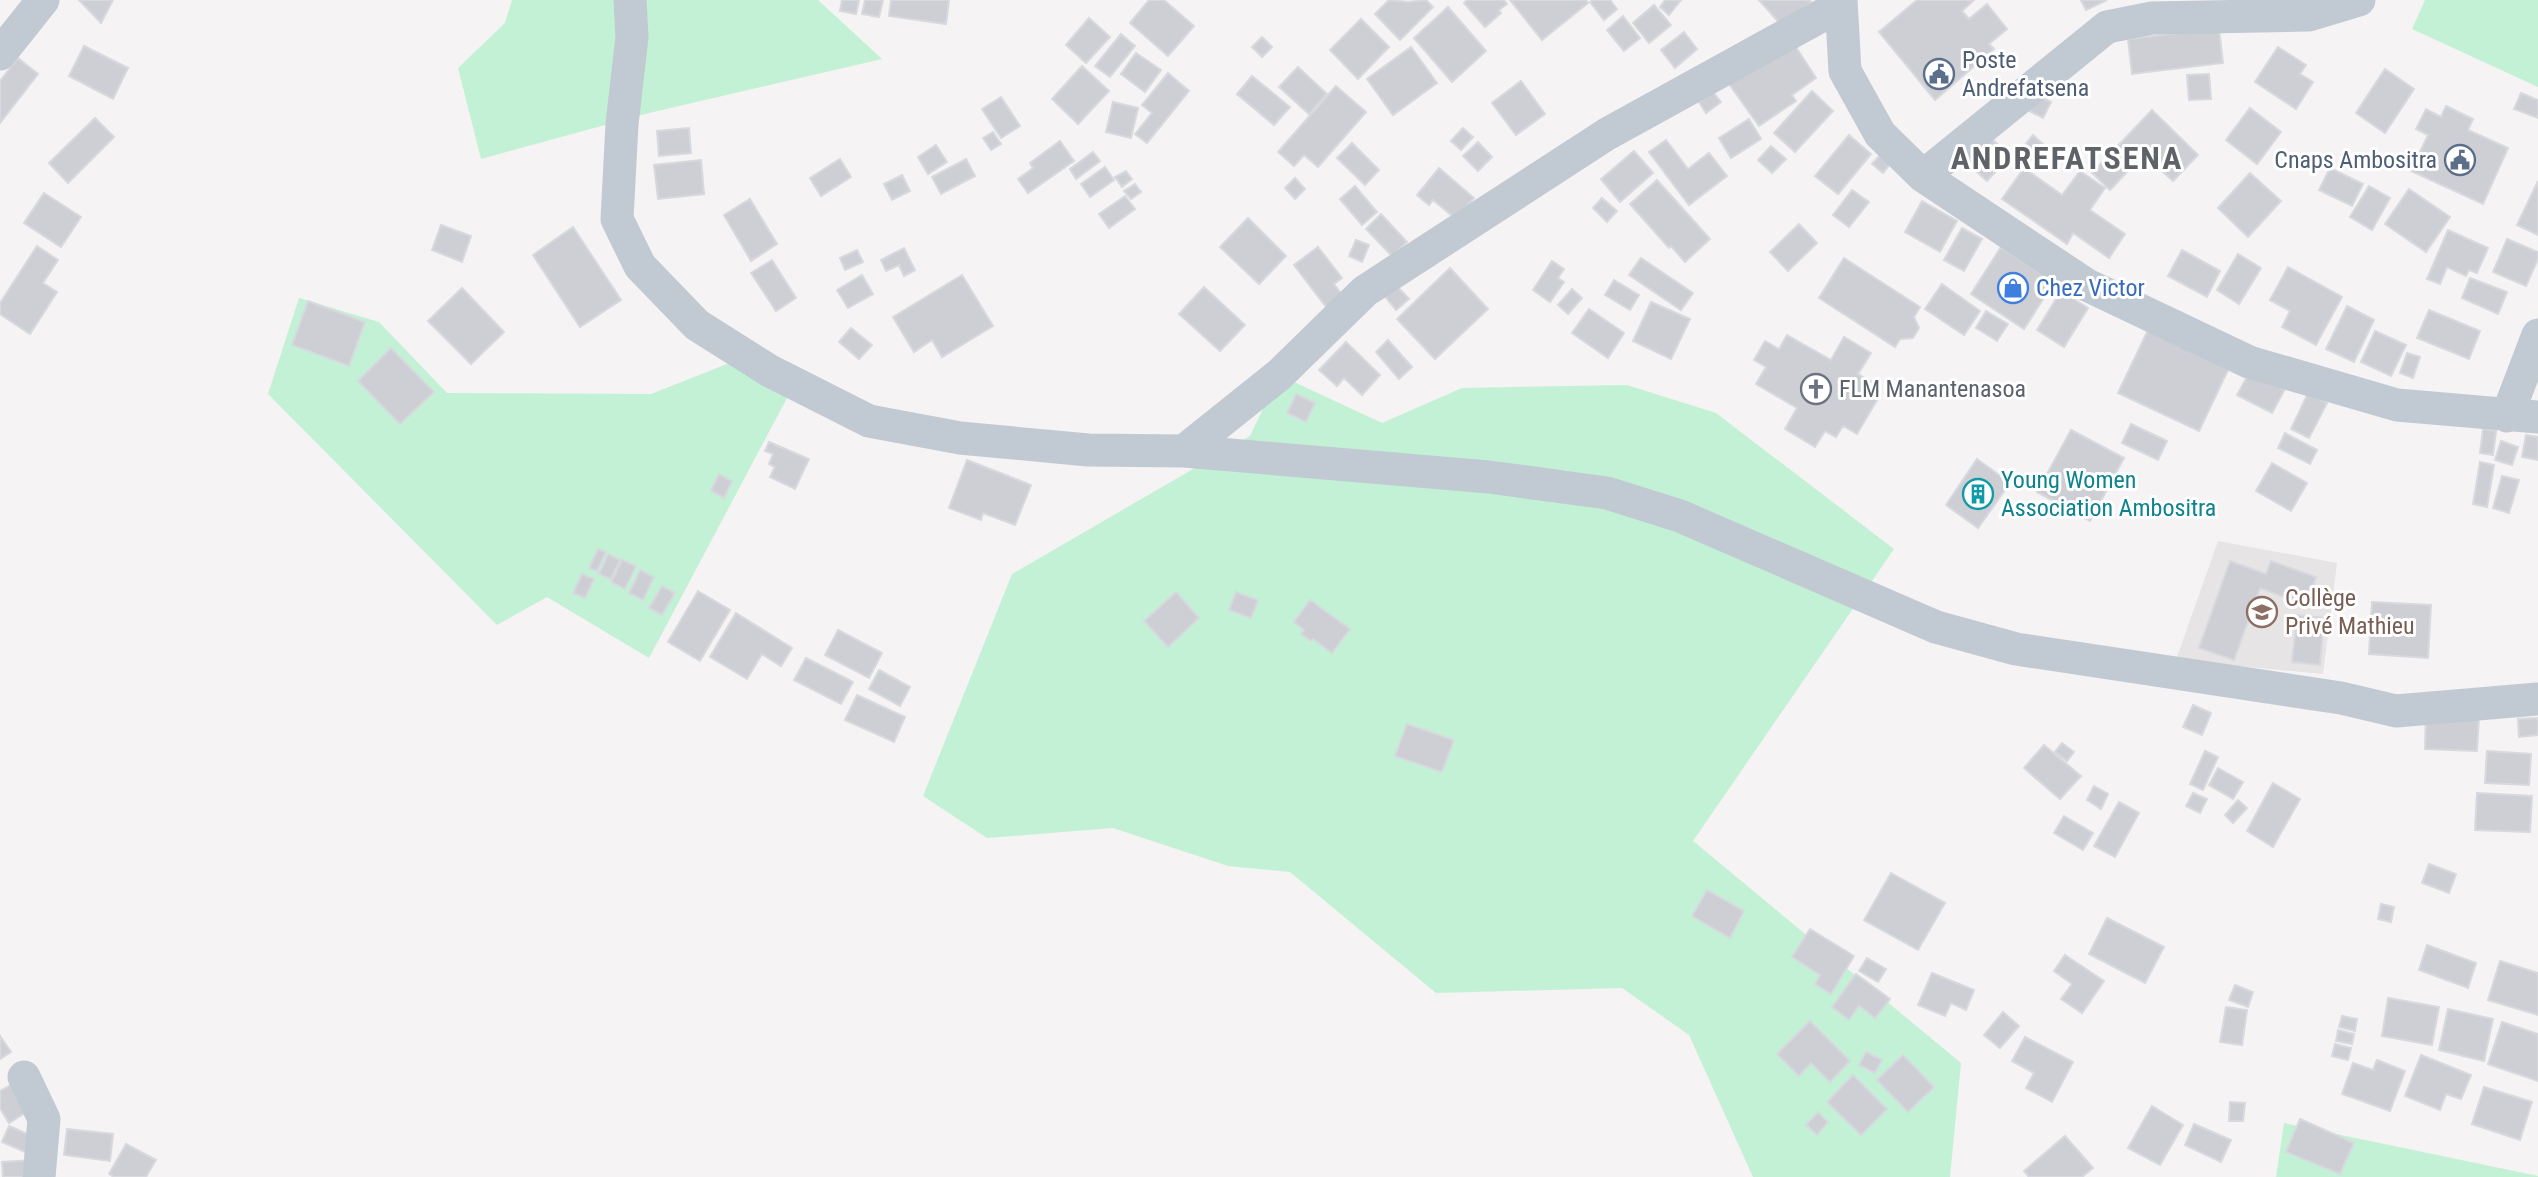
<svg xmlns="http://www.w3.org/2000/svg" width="2538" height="1177" font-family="'Roboto Condensed',sans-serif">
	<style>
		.education { fill: #e6e4e5 }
		.green { fill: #c3f1d5 }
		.building { fill: #cdcfd5; stroke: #d7d9de; stroke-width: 2 }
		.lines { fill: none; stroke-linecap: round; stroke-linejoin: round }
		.minor { stroke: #c1cad2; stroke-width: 33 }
		.labels { text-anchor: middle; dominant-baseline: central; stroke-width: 6; stroke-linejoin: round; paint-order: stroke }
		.service-label { font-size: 24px; fill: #4e5e75; stroke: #fff; text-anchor: start }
		.shop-label { font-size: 24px; fill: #366cbe; stroke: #fff; text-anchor: start }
		.worship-label { font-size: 24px; fill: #5b616d; stroke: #fff; text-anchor: start }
		.culture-label { font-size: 24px; fill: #0d838f; stroke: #fff; text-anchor: start }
		.education-label { font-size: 24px; fill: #785e54; stroke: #fff; text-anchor: start }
		.district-label { font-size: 32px; font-weight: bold; letter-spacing: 2px; fill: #5f6368; stroke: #fff }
	</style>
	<rect width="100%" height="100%" fill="#f5f3f3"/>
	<path class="education" d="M2218,541L2337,563L2323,674L2176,660Z"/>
	<path class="green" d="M512,0H818L882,59L649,113L481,159L458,68L505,23Z
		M2425,0H2538V87L2412,29Z
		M299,298L379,322L447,393L651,394L737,360L787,398L649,658L547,597L497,625L268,394Z
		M1279,375L1382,423L1462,388L1627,385L1716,413L1894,549L1693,841L1961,1063L1950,1177H1753L1689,1035L1622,988L1436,993L1290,872L1228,866L1113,828L987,838L923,796L1012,574L1250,436Z
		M2284,1123L2538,1176V1177H2276Z"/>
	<path class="building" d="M79,0H113L101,23Z
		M842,0H859L856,14L840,11Z
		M865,0H883L879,17L862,14Z
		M891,0H949L946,24L889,16Z
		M1149,0H1164L1194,26L1168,56L1130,23Z
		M1389,0L1408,2L1426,0L1433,7L1400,40L1375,14Z
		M1467,0H1504L1507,4L1499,10L1501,13L1485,27L1464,3Z
		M1510,0H1586L1588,3L1542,40Z
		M1593,0H1610L1617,9L1604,20L1590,2Z
		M1665,0H1681L1669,15L1660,7Z
		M1759,0H1810L1811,2L1783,27Z
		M1917,0H1974L1962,11L1969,19L1987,4L2007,29L1989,44L1994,49L1935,100L1879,32Z
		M2081,0H2107L2086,10Z
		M1654,5L1671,25L1649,43L1633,23Z
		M1448,7L1486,51L1452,82L1414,38Z
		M1623,16L1640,38L1624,51L1607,30Z
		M1089,18L1110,37L1086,63L1066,45Z
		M1361,19L1389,47L1358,79L1330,50Z
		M2219,28L2223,63L2132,74L2128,39Z
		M1684,32L1697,49L1675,68L1661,50Z
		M1121,34L1135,46L1110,77L1095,66Z
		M1262,37L1272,47L1262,57L1252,47Z
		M1792,41L1816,78L1792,95L1796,101L1759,126L1729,84Z
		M84,46L128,68L113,99L69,76Z
		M1411,47L1437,83L1393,115L1367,79Z
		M2278,47L2306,65L2300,74L2313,82L2296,109L2255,82Z
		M1136,53L1161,70L1145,92L1121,74Z
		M18,58L38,74L0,123V81Z
		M1082,66L1109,91L1078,124L1052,99Z
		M1298,67L1327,94L1309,114L1279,87Z
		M2385,69L2414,89L2385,133L2356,113Z
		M1168,73L1189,91L1147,143L1135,134L1152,113L1142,105Z
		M2209,74L2211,99L2189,100L2187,75Z
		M1252,76L1290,107L1274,125L1237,94Z
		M1521,81L1545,114L1516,135L1492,103Z
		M1336,86L1366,112L1318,167L1304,155L1294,166L1278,152Z
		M1812,91L1833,111L1795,152L1774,133Z
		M1713,92L1721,102L1706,113L1699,102Z
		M2033,93L2051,102L2043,118L2025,109Z
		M2521,93L2538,100V118L2514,109Z
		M1001,97L1020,126L1001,138L982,109Z
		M1113,102L1138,108L1131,138L1106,132Z
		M2446,106L2473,119L2468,130L2508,148L2483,204L2411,171L2428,135L2416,129L2426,109L2441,117Z
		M2250,108L2281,132L2257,164L2226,140Z
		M2152,110L2198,155L2173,181L2144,154L2110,190L2092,173Z
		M95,118L114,137L68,183L49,163Z
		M1749,119L1761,139L1731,158L1719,138Z
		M689,128L691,153L659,156L657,131Z
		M1463,128L1473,137L1461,150L1451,141Z
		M1982,130L2010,155L1987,181L1959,156Z
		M993,132L1001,144L991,150L983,138Z
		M1849,135L1871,154L1838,194L1815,176Z
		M2033,135L2043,144L2031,159L2021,150Z
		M1666,140L1688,169L1709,153L1727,176L1689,205L1649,152Z
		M1060,141L1074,161L1028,193L1018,179L1033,168L1030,163Z
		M1478,142L1492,157L1478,171L1463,156Z
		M1352,143L1379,170L1365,185L1337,158Z
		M936,145L947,162L928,174L918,157Z
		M1771,146L1786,159L1772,173L1758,160Z
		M1634,151L1653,173L1620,202L1601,179Z
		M1093,152L1100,161L1076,179L1070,169Z
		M1880,155L1890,164L1883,173L1872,164Z
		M840,159L851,177L821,196L810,178Z
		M966,159L975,176L941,194L932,177Z
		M701,160L704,194L658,199L654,165Z
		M1105,167L1114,180L1090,197L1081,184Z
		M1439,168L1474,198L1456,219L1433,200L1429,205L1417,195Z
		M2024,168L2062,195L2080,171L2105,188L2090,210L2125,234L2109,258L2073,233L2067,244L2002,199Z
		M2330,168L2363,184L2352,206L2319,190Z
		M1126,171L1132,179L1122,187L1115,177Z
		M2250,173L2281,201L2248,237L2218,208Z
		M902,175L910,191L892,200L884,184Z
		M1295,178L1305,189L1295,199L1285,188Z
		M1657,180L1710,239L1685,262L1671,246L1669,248L1630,204Z
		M2538,181V235L2517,225Z
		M1135,184L1141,192L1131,199L1124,191Z
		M1355,186L1377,212L1362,225L1340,199Z
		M2369,186L2390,198L2372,230L2350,217Z
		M2409,189L2450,217L2426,252L2385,224Z
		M1852,190L1869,202L1849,227L1833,215Z
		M44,193L81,217L61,247L24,223Z
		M1125,196L1135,209L1109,228L1099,214Z
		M1602,198L1617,211L1607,222L1593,208Z
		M750,199L777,244L751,261L724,215Z
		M1922,201L1957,221L1940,252L1905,232Z
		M1381,214L1407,242L1392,256L1366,229Z
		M1248,218L1286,256L1259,284L1220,247Z
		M1799,224L1817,243L1788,271L1770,252Z
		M441,225L471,236L462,262L432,250Z
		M573,227L621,300L580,327L533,255Z
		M1962,228L1982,239L1964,271L1944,260Z
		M2448,230L2488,248L2477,273L2469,270L2466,276L2447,267L2440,284L2427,279Z
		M2507,239L2538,252V259L2526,286L2493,272Z
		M1356,240L1369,245L1362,262L1349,256Z
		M37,246L58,260L43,283L57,292L30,334L0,314V303Z
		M1318,247L1342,278L1334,284L1343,296L1327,308L1294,265Z
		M2001,247L2054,282L2024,329L1971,294Z
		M904,248L915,270L904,276L899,265L886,271L881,260Z
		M857,250L863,262L845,270L840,258Z
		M2182,250L2220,271L2207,297L2168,276Z
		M2238,254L2261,268L2239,304L2217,290Z
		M1641,258L1693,293L1681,310L1629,275Z
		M1844,258L1920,307L1914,317L1919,328L1913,338L1900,339L1895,347L1819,298Z
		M772,260L796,298L776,311L751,273Z
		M1552,261L1564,269L1558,278L1564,282L1550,302L1533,290Z
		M2288,267L2342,297L2316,345L2282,327L2290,311L2270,300Z
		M1450,268L1488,309L1435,359L1397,319Z
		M862,275L873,294L848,308L837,290Z
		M962,275L993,326L942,357L932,340L914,352L893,317Z
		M2470,278L2507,292L2498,314L2462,298Z
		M1391,280L1409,299L1396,310L1380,290Z
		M1614,280L1639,295L1630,310L1605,295Z
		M1942,284L1980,311L1964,335L1925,309Z
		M1204,287L1245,325L1220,351L1179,314Z
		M462,288L504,332L471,364L428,321Z
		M1572,289L1582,298L1568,314L1558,305Z
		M2061,291L2088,308L2064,347L2037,330Z
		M308,301L365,322L349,366L292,345Z
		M1651,302L1690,319L1671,359L1633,341Z
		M2347,306L2374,320L2354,362L2326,349Z
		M1589,309L1624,333L1608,358L1572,333Z
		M2429,310L2480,331L2469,359L2417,338Z
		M1986,311L2008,324L1997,341L1976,328Z
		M851,328L872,345L859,359L839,342Z
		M2148,330L2229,368L2199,431L2118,393Z
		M2375,331L2406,345L2391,376L2361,362Z
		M1787,335L1831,360L1844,337L1871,353L1858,374L1872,382L1865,393L1877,400L1857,434L1843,426L1836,437L1825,431L1815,447L1785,429L1797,408L1756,384L1766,367L1754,360L1765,341L1779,349Z
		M1388,340L1412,367L1399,379L1376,352Z
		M1346,342L1380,375L1362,395L1344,378L1337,386L1319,370Z
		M391,348L434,392L400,424L358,381Z
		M2407,353L2420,357L2413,378L2400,373Z
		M2250,371L2285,389L2272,413L2237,395Z
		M2308,393L2327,403L2309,438L2291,429Z
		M1296,394L1315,403L1306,422L1287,413Z
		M2131,424L2167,441L2158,460L2122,443Z
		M2483,429L2496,431L2493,455L2480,453Z
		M2071,430L2124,458L2090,521L2037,492Z
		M2285,433L2317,450L2310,464L2278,448Z
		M2526,435L2538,437V460L2522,457Z
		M2501,441L2518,447L2512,465L2495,460Z
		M769,442L809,459L795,489L770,477L775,467L769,464L773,454L765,451Z
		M1977,459L2010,483L1978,528L1946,505Z
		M967,460L1031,485L1015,525L983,513L981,520L949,508Z
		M2480,462L2494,465L2487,507L2473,504Z
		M2272,463L2307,483L2291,511L2256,491Z
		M719,474L732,481L724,498L711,491Z
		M2502,476L2519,480L2509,513L2493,508Z
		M598,549L606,552L597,571L589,568Z
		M608,554L620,560L611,579L599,574Z
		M622,560L636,566L625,589L611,582Z
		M2230,561L2266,574L2271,561L2316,577L2306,605L2260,588L2234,660L2199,648Z
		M640,570L654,577L643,600L629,593Z
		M582,574L594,579L585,598L573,593Z
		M662,586L675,593L662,615L649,608Z
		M698,591L730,610L700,661L668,642Z
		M1176,592L1199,618L1168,647L1144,621Z
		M1236,592L1258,600L1251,618L1229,610Z
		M1310,600L1350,629L1332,653L1313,639L1311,641L1301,634L1304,630L1294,622Z
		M2372,602L2431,605L2428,658L2369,654Z
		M736,613L792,648L781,666L762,654L747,679L710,657Z
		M2297,615L2324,618L2320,665L2292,662Z
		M838,630L882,653L869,678L825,655Z
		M806,658L853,682L841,704L794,680Z
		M879,670L910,687L900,706L869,689Z
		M857,695L905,717L894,742L845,720Z
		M2193,705L2211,713L2202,735L2183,727Z
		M2426,714L2479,717L2477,751L2425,749Z
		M2538,718V735L2519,737L2518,719Z
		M1407,724L1454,740L1442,772L1395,756Z
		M2062,743L2074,752L2067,761L2055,752Z
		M2044,745L2081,776L2060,799L2024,768Z
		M2205,751L2218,757L2203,790L2190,784Z
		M2487,751L2531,754L2529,785L2485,783Z
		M2218,768L2243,782L2233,799L2209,785Z
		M2273,783L2300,799L2273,847L2247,831Z
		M2094,786L2108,794L2101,809L2087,800Z
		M2193,793L2207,799L2200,813L2186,806Z
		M2477,793L2532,796L2530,832L2475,830Z
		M2238,800L2247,808L2233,823L2225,815Z
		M2119,802L2139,813L2115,857L2094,846Z
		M2064,816L2093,833L2083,850L2054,833Z
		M2429,864L2456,874L2449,893L2422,883Z
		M1891,873L1945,903L1918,950L1864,920Z
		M1707,890L1744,911L1730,938L1692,916Z
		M2381,904L2394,907L2391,922L2378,919Z
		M2107,918L2164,947L2145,983L2089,954Z
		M1810,929L1854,956L1831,994L1815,984L1820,975L1792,957Z
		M2427,945L2476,963L2468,988L2419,970Z
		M2065,955L2104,981L2082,1013L2061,999L2072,984L2054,971Z
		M1867,958L1886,969L1878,982L1859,971Z
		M2500,961L2538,973V1015L2488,1000Z
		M1932,973L1974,990L1966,1010L1951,1003L1945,1016L1918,1005Z
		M1856,974L1890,999L1875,1018L1859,1006L1849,1020L1832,1007Z
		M2235,985L2253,992L2248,1007L2229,1000Z
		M2388,998L2439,1007L2432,1045L2382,1036Z
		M2226,1007L2247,1010L2242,1045L2220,1042Z
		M2448,1009L2493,1019L2484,1061L2439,1050Z
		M2003,1012L2019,1026L2000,1048L1984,1035Z
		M2342,1016L2357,1019L2355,1031L2339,1027Z
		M1810,1021L1850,1061L1830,1082L1811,1063L1799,1076L1777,1054Z
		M2502,1022L2538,1034V1081L2488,1064Z
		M2338,1030L2354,1034L2352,1044L2336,1041Z
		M0,1036L11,1052L0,1059Z
		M2025,1037L2073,1062L2052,1102L2026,1088L2034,1073L2012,1061Z
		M2335,1044L2351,1048L2348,1060L2332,1056Z
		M1866,1052L1882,1060L1875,1073L1859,1065Z
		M1903,1055L1934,1087L1908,1112L1877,1080Z
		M2421,1055L2471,1075L2461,1099L2446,1094L2440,1110L2405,1096Z
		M2377,1060L2405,1071L2390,1111L2342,1094L2353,1063L2373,1070Z
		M1853,1075L1887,1109L1861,1135L1827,1102Z
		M20,1080L36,1106L9,1123L0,1108V1091Z
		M2484,1087L2532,1102L2520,1140L2472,1124Z
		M2230,1102L2245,1103L2243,1121H2229Z
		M2152,1106L2183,1125L2160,1165L2128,1148Z
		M1818,1112L1828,1122L1817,1135L1806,1125Z
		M2300,1119L2354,1143L2340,1174L2286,1152Z
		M2194,1124L2231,1140L2221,1162L2185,1145Z
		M9,1126L32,1136L25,1152L2,1142Z
		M67,1129L113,1134L110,1161L64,1155Z
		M2065,1136L2093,1168L2082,1177H2029L2024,1171Z
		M126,1144L156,1160L146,1177H114L109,1174Z
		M33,1160L34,1177H3L2,1162Z"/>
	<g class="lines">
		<path class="minor" d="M630,0L632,37L622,124L617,219L640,266L697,325L770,371L869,421L960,438L1088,450L1184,451L1489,477L1607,493L1680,516L1936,627L2016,649L2341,698L2396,711L2538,699
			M1841,0L1845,71L1880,134L1923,176L2087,285L2249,362L2397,405L2538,417
			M0,54L43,0
			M1923,176L2107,27L2152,18L2309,15L2359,0
			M2507,416L2538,335
			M1184,451L1279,375L1365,291L1607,134L1841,5
			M24,1077L44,1119L39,1177"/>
	</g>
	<defs>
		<g id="civic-ring" transform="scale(1.575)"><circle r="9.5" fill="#fff" stroke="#5c6f8a" stroke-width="1.5"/><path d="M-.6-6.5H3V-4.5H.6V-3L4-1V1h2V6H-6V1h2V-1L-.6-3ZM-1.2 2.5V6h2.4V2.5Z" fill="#5c6f8a"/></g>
		<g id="shop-ring" transform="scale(1.575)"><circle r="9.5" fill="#fff" stroke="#3f7fe0" stroke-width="1.5"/><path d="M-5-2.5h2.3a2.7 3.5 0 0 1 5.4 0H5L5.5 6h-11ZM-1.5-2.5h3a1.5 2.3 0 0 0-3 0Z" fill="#3f7fe0"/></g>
		<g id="church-ring" transform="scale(1.575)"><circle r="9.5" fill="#fff" stroke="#6b7280" stroke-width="1.5"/><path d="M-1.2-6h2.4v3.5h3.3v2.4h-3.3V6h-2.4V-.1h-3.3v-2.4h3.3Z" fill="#6b7280"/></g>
		<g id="building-ring" transform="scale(1.575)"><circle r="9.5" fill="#fff" stroke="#0f9aa8" stroke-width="1.5"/><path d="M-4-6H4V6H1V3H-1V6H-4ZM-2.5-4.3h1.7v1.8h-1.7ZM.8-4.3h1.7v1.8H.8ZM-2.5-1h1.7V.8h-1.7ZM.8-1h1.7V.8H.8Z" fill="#0f9aa8"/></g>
		<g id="school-ring" transform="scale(1.575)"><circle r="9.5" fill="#fff" stroke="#8d6e63" stroke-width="1.5"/><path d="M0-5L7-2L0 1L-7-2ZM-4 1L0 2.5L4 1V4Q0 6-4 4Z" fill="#8d6e63"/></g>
	</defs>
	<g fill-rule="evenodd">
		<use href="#civic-ring" x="1939" y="74"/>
		<use href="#civic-ring" x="2460" y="160"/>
		<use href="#shop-ring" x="2013" y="288"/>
		<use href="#church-ring" x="1816" y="389"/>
		<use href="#building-ring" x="1978" y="494"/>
		<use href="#school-ring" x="2262" y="612"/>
	</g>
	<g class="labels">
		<g class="service-label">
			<text x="1962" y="60">Poste<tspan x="1962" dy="28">Andrefatsena</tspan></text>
			<text x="2437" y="160" text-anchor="end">Cnaps Ambositra</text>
		</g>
		<g class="shop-label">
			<text x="2036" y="288">Chez Victor</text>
		</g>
		<g class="worship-label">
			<text x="1839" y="389">FLM Manantenasoa</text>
		</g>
		<g class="culture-label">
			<text x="2001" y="480">Young Women<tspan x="2001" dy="28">Association Ambositra</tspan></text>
		</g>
		<g class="education-label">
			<text x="2285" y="598">Collège<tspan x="2285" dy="28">Privé Mathieu</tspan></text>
		</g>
		<g class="district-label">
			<text x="2067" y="158">ANDREFATSENA</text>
		</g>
	</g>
</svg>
